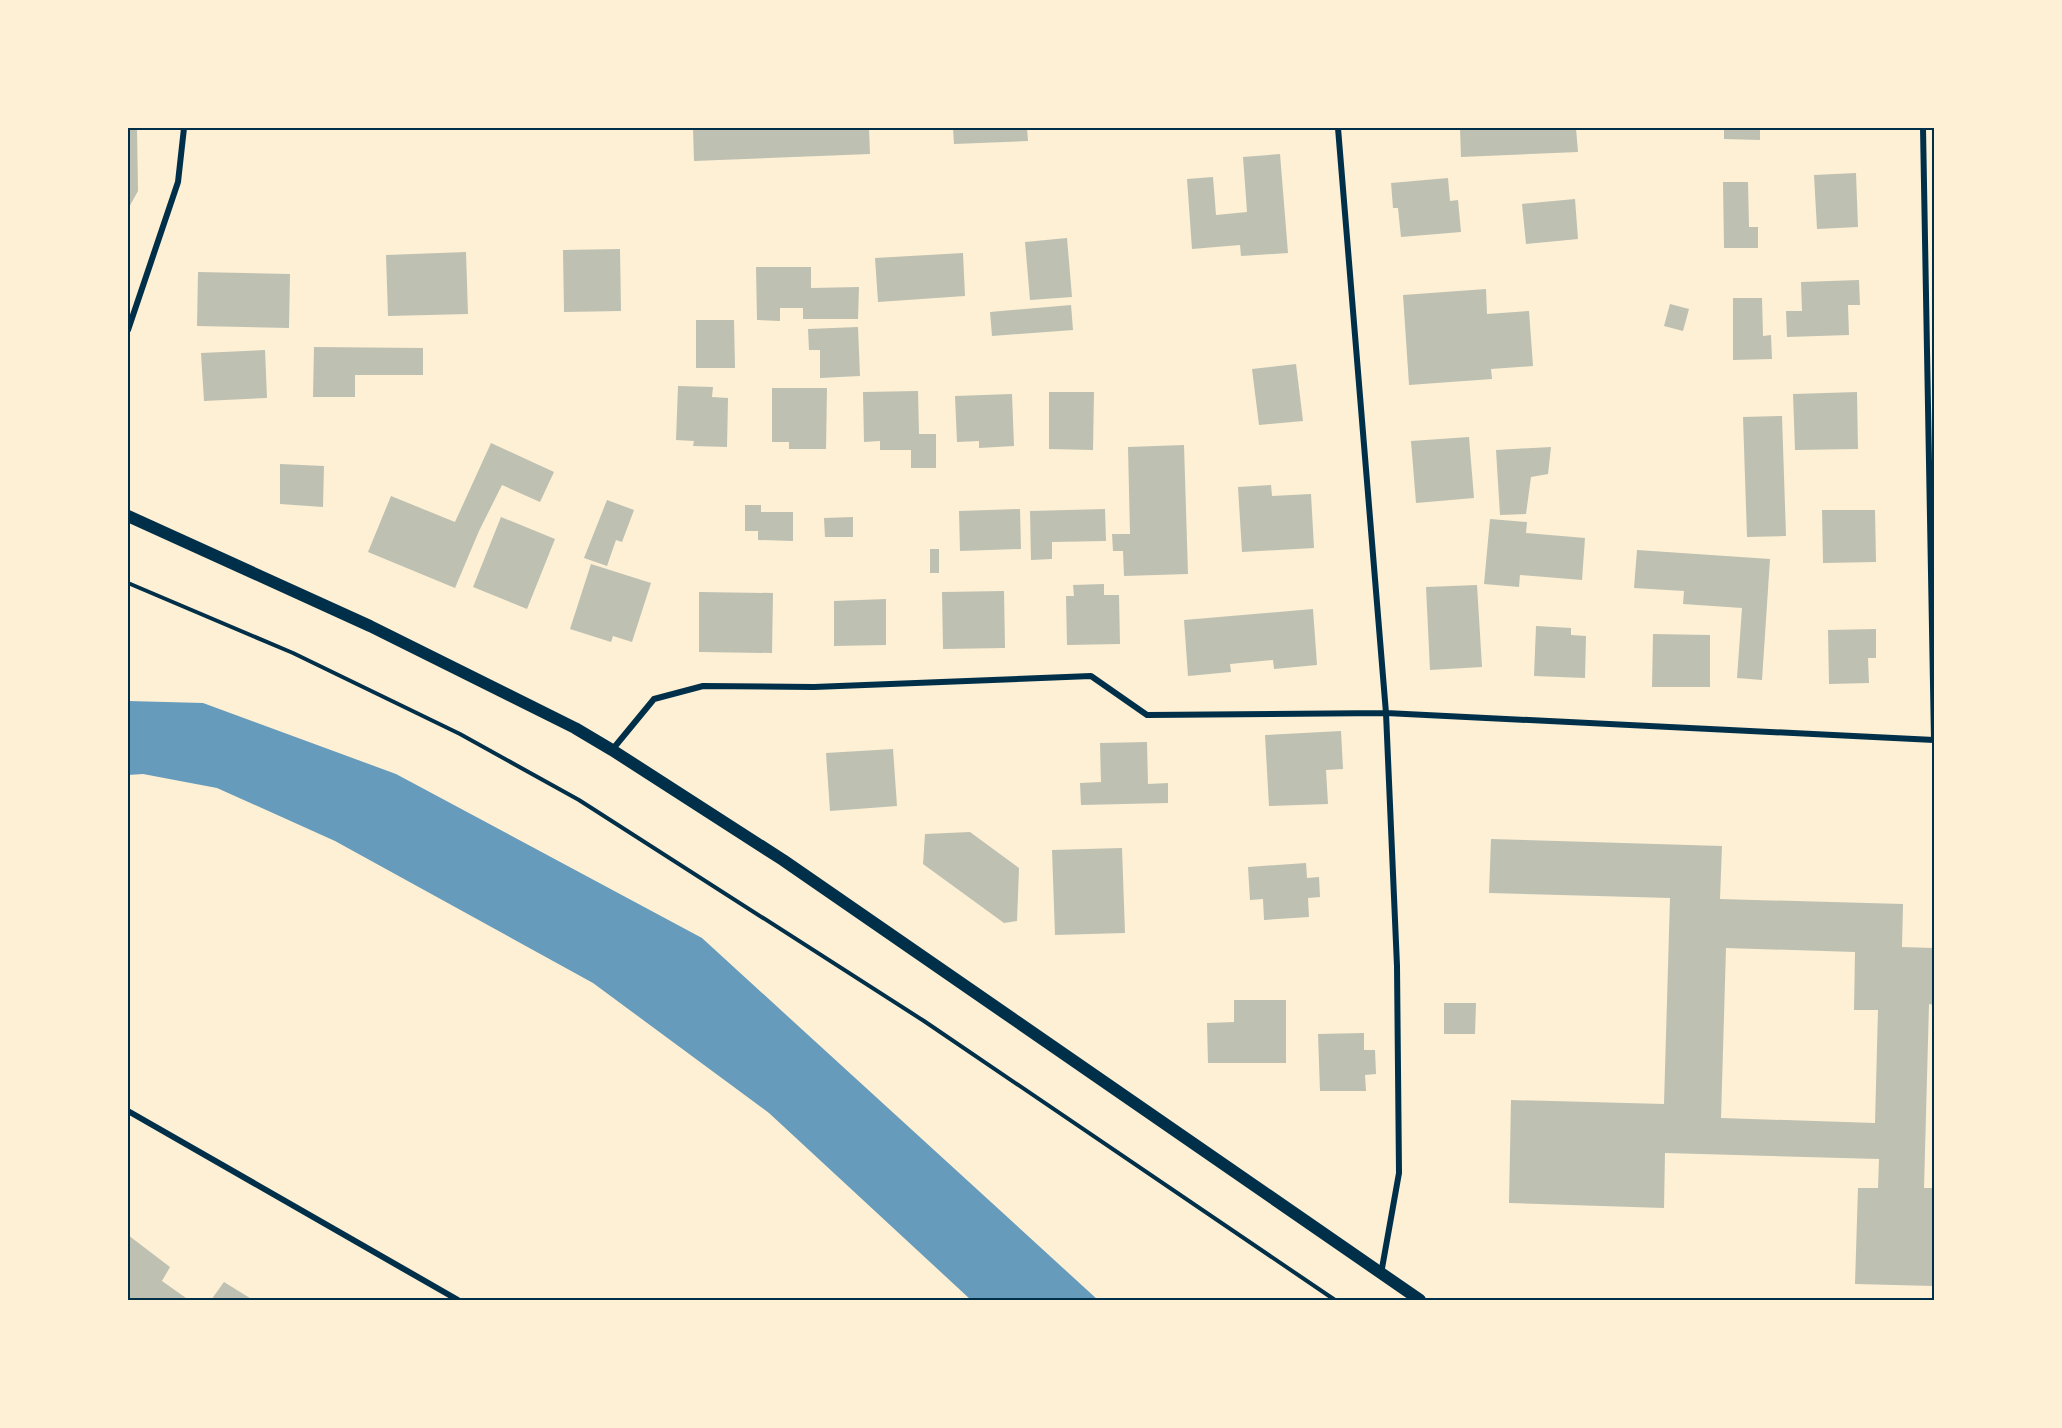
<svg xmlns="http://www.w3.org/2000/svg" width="2062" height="1428" font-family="'Crimson Pro',serif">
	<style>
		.water { fill: #669bbc }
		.building { fill: #bec0b2; fill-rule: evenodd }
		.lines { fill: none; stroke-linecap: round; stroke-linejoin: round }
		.path { stroke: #003049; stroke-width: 4 }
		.minor { stroke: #003049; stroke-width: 6 }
		.secondary { stroke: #003049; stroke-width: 12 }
		.neatline { fill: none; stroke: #003049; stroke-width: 2 }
	</style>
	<rect width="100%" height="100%" fill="#fdf0d5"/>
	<path class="water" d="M128,701L203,703L396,774L702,938L1098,1300H971L769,1113L593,983L335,841L217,788L143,774L128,775Z"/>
	<path class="building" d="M128,128H137L138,191L128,209Z
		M693,128H869L870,154L694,161Z
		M953,128H1027L1028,141L954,144Z
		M1460,128H1576L1578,152L1461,157Z
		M1724,128H1760V140L1724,139Z
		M1280,154L1288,253L1241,256L1240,245L1192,249L1187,179L1213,177L1216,215L1247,212L1243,157Z
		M1856,173L1858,227L1817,229L1814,175Z
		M1448,178L1450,201L1458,200L1461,232L1401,237L1398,208H1393L1391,183Z
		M1723,182H1748L1749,227H1758V248H1724Z
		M1575,199L1578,239L1526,244L1522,204Z
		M1067,238L1072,297L1030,300L1025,242Z
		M620,249L621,311L564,312L563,250Z
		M466,252L468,314L388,316L386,255Z
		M963,253L965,296L878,302L875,258Z
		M756,267H811V288L859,287L858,319H803V308H780V321L757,320Z
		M198,272L290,274L289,328L197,326Z
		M1859,280L1860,305H1848L1849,335L1787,337L1786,311H1802L1801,282Z
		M1486,289L1487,314L1529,311L1533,366L1491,369L1492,379L1409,385L1403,295Z
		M1733,298H1762L1763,336L1771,335L1772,359L1733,360Z
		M1670,304L1689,309L1683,331L1664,326Z
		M1071,305L1073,330L992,336L990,312Z
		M696,320H734L735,368H696Z
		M858,327L860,376L820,378V350H809L808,329Z
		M314,347L423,348V375H355V397H313Z
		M265,350L267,398L204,401L201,353Z
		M1296,364L1303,421L1259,425L1252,369Z
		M678,386L713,387L712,397L728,398L727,447L693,446L694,441L676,440Z
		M772,388H827L826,449H789V442H772Z
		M918,391L919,434H936V468H911V450H880V441L864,442L863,392Z
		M1049,392H1094L1093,450L1049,449Z
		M1857,392L1858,449L1795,450L1793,394Z
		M1012,394L1014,446L979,448V441L957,442L955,396Z
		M1782,416L1786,536L1747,537L1743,417Z
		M1469,437L1474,498L1416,503L1411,441Z
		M491,443L554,472L540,502L502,485L479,531L455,588L368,552L391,496L455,522Z
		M1184,445L1188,574L1124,576L1123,551H1113L1112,534H1130L1128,447Z
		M1551,447L1548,474L1531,477L1526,514L1500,515L1496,450Z
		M280,464L324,466L323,507L280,504Z
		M1271,485L1272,496L1311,494L1314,548L1242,552L1238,487Z
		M607,500L634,510L622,542L616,540L607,566L584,558Z
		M745,505H761V512H793V541L758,540V531H745Z
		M1020,509L1021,549L960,551L959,511Z
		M1105,509L1106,541L1052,542V559L1031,560L1030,511Z
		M1822,510H1875L1876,562L1823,563Z
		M501,517L555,539L527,609L473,587Z
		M853,517V537H825L824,518Z
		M1490,519L1527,522L1526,533L1585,538L1582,580L1520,575L1519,587L1484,584Z
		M930,549H939V573H930Z
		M1637,550L1770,559L1762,680L1737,678L1742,608L1683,604L1684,591L1634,588Z
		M591,564L651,583L632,642L613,636L611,642L570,629Z
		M1104,584V595H1119L1120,644L1067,645L1066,596H1074L1073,585Z
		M1477,585L1482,667L1430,670L1426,587Z
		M1004,591L1005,648L943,649L942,592Z
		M699,592L773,593L772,653L699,652Z
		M886,599V645L834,646V601Z
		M1313,609L1317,665L1274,669L1273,660L1230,664L1231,672L1188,676L1184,620Z
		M1536,626L1571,628V635L1586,636L1585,678L1534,676Z
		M1876,629V658H1868L1869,683L1829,684L1828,630Z
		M1653,634L1710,635V687H1652Z
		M1341,731L1343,769L1326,770L1328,804L1269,806L1265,735Z
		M1147,742L1148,784L1168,783V803L1081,805L1080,783L1101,782L1100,743Z
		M893,749L897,806L830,811L826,753Z
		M970,832L1019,868L1017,921L1004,923L923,864L925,834Z
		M1491,839L1722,846L1720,899L1903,904L1902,947L1934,948V1005L1929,1004L1924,1188H1934V1286L1855,1284L1858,1188H1878L1879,1159L1665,1153L1664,1208L1509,1203L1511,1100L1664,1104L1670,898L1489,893ZM1726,948L1855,952L1854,1010H1878L1875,1123L1721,1118Z
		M1122,848L1125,933L1055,935L1052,850Z
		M1306,863L1307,878L1319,877L1320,897L1308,898L1309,917L1264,920L1263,899L1250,900L1248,867Z
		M1234,1000H1286V1063H1208L1207,1023L1234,1022Z
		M1444,1003H1476L1475,1034H1444Z
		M1364,1033V1050H1375L1376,1074L1365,1075L1366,1091H1320L1318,1034Z
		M128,1235L170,1267L162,1281L186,1298L184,1300H128Z
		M224,1282L253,1300H211Z"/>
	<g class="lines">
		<path class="path" d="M128,583L293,653L460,734L579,800L924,1021L1335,1300"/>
		<path class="minor" d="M1338,128L1386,713L1397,966L1399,1173L1381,1274
			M1923,128L1934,740
			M128,330L178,182L184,128
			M612,750L654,699L703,686L814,687L1091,676L1147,715L1386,713L1934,740
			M128,1111L458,1300"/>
		<path class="secondary" d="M128,516L370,626L575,728L612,750L783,860L1420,1300"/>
	</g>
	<rect width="2062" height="1428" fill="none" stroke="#fdf0d5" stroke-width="258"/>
	<rect x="129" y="129" width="1804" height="1170" class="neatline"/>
</svg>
